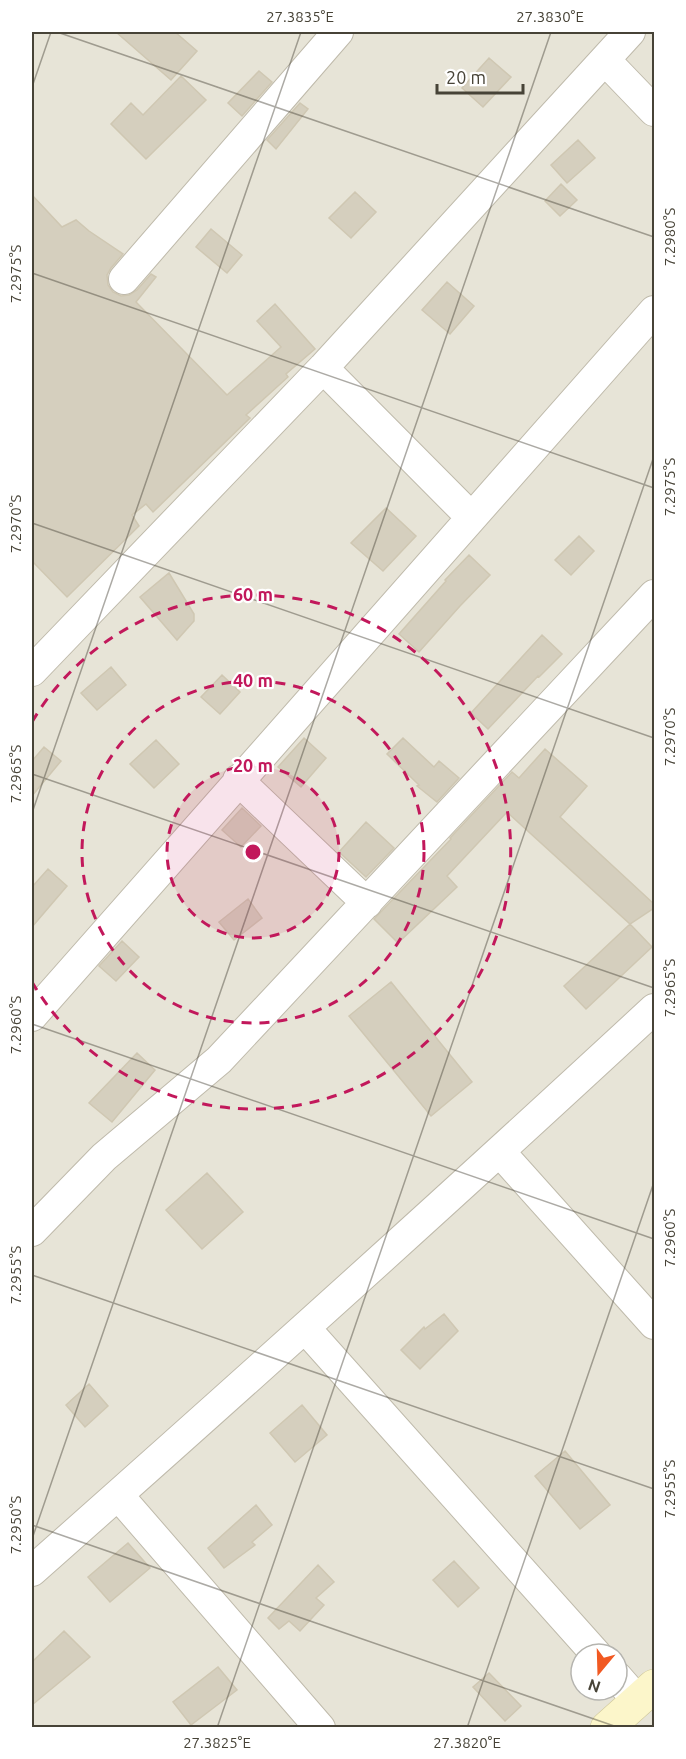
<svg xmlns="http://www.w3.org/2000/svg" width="686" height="1759" font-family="Ubuntu,sans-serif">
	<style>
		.residential { fill: #e7e4d7; fill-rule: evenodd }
		.building { fill: #d5cfbe; stroke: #cfc7b2; stroke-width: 1.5 }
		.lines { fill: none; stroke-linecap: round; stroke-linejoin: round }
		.street-casing { stroke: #bfbaab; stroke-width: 32 }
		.secondary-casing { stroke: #d1c99a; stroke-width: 34 }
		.street { stroke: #fff; stroke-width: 30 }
		.secondary { stroke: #fcf6ca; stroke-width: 33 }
		.ticks { fill: none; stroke: #474337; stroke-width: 1.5; stroke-opacity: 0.45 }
		.ring { fill: none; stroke: #c2185b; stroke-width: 3; stroke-dasharray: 10 8 }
		.centre { fill: #c2185b; stroke: #fff; stroke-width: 3 }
		.ring-label { font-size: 18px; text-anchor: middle; font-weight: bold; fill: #c2185b; stroke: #fff; stroke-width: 4.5; stroke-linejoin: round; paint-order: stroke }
		.neatline { fill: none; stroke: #474337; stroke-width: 2 }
		.ticks-label { font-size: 15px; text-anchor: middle; fill: #474337 }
	</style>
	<rect width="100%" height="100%" fill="#f4f1e9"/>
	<path class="residential" d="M32,32H654V1727L32,1728ZM581,1654H617V1690H581Z"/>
	<path class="building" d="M116,32H175L197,51L171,80Z
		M489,58L511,77L483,107L462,88Z
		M259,71L272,82L242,116L228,103Z
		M181,76L206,100L146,159L111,124L131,103L143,115Z
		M300,103L308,109L276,149L267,140Z
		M578,140L595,158L567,183L551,165Z
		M561,184L577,200L560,216L545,201Z
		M355,192L376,212L351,238L329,218Z
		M32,195L62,227L76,220L89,231L123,254L111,268L107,275L108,285L113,292L121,296L129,295L137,290L151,274L156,277L136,302L227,395L281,347L257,321L275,304L315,349L286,374L288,377L246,415L250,418L153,512L146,504L132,515L139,526L67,597L32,561Z
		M211,229L242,255L227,273L196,247Z
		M447,282L474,306L450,334L422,310Z
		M386,508L416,536L383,571L351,543Z
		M579,536L594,551L571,575L555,560Z
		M469,555L490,575L460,606L419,652L399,634L446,581L445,580Z
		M169,573L194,614V621L177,640L140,597Z
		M542,635L562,654L539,677L538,676L488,729L471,713Z
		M111,667L126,685L97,710L81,693Z
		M222,675L240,692L220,714L201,697Z
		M304,738L326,758L301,787L278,767Z
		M403,738L434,767L439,761L459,778L437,802L417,786L419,785L387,754Z
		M156,740L179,764L154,788L130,764Z
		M44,747L61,761L32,796V761Z
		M545,749L587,786L560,817L654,904V908L630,924L507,812L447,876L457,887L398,943L374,919L451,839L450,838L512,772L519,778Z
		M242,808L261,826L241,847L222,830Z
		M366,822L394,848L366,877L339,852Z
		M48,869L67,886L32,927V887Z
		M248,899L262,918L234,940L219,922Z
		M630,924L652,947L586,1009L564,986Z
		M122,941L139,957L116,981L99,966Z
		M391,982L472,1082L431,1116L349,1016Z
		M137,1053L155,1070L112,1122L89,1103Z
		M207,1173L243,1212L202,1249L166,1210Z
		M444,1314L458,1331L420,1369L401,1350L424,1327L425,1329Z
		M89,1384L108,1406L85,1427L66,1405Z
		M302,1405L327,1435L295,1462L270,1433Z
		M565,1451L610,1505L580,1529L535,1476Z
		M256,1505L272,1525L252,1542L255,1545L224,1568L208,1548Z
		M128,1543L150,1568L110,1602L88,1577Z
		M454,1561L479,1588L458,1607L433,1580Z
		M318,1565L334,1582L316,1598L324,1605L300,1631L289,1621L279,1629L268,1618Z
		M64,1631L90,1657L32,1705V1662Z
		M218,1667L237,1690L191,1725L173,1702Z
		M489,1673L521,1706L505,1721L473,1687Z"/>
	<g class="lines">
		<g class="street-casing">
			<path id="street" d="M605,60L654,111
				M124,279L338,32
				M323,368L471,517
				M32,671L323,368L630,32
				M238,780L367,903
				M32,1016L654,311
				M500,1152L654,1324
				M32,1231L104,1157L219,1060L654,595
				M305,1328L596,1654
				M118,1495L320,1728
				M32,1571C241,1386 449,1199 654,1009
				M617,1677L638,1701"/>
		</g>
		<g class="secondary-casing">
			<path id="secondary" d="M607,1728L654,1686"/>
		</g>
		<use href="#street" class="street"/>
		<use href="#secondary" class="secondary"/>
	</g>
	<path class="ticks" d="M57,32L654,237M32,87L51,32M32,273L654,488M32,523L654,738M32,774L654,988M32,813L301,32M32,1024L654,1239M32,1275L654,1489M32,1525L620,1728M32,1539L551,32M217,1728L654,456M467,1728L654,1182"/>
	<circle cx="253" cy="852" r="86" fill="#c2185b" fill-opacity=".12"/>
	<g class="ring">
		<circle cx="253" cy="852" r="86"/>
		<circle cx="253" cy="852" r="171"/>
		<path d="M32 722A257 257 0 1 1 32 982"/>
	</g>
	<circle cx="253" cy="852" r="9" class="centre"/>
	<g class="ring-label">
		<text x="253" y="601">60 m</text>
		<text x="253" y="687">40 m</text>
		<text x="253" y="772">20 m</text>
	</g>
	<rect width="686" height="1759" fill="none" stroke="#ffffff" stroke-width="66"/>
	<g transform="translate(599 1672) rotate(199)"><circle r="28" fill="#ffffff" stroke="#b5b4af" stroke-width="1.5"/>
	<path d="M0-4.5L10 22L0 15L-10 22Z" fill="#f15922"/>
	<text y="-9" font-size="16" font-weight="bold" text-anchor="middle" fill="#474337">N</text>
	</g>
	<path d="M437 84v9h86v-9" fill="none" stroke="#474337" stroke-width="3"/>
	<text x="446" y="84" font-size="18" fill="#474337" stroke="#ffffff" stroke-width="4.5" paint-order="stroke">20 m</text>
	<rect x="33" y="33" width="620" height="1693" class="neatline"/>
	<g class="ticks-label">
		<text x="300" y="22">27.3835°E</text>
		<text x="550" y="22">27.3830°E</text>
		<text transform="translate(670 237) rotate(-90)" y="5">7.2980°S</text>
		<text transform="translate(16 274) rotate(-90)" y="5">7.2975°S</text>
		<text transform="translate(670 487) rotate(-90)" y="5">7.2975°S</text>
		<text transform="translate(16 524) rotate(-90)" y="5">7.2970°S</text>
		<text transform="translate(670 737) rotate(-90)" y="5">7.2970°S</text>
		<text transform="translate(16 774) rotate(-90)" y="5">7.2965°S</text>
		<text transform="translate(670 988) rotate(-90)" y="5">7.2965°S</text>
		<text transform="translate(16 1025) rotate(-90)" y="5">7.2960°S</text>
		<text transform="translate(670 1238) rotate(-90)" y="5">7.2960°S</text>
		<text transform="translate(16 1275) rotate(-90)" y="5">7.2955°S</text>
		<text transform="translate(670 1489) rotate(-90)" y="5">7.2955°S</text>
		<text transform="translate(16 1525) rotate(-90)" y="5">7.2950°S</text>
		<text x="217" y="1748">27.3825°E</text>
		<text x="467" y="1748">27.3820°E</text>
	</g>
</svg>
